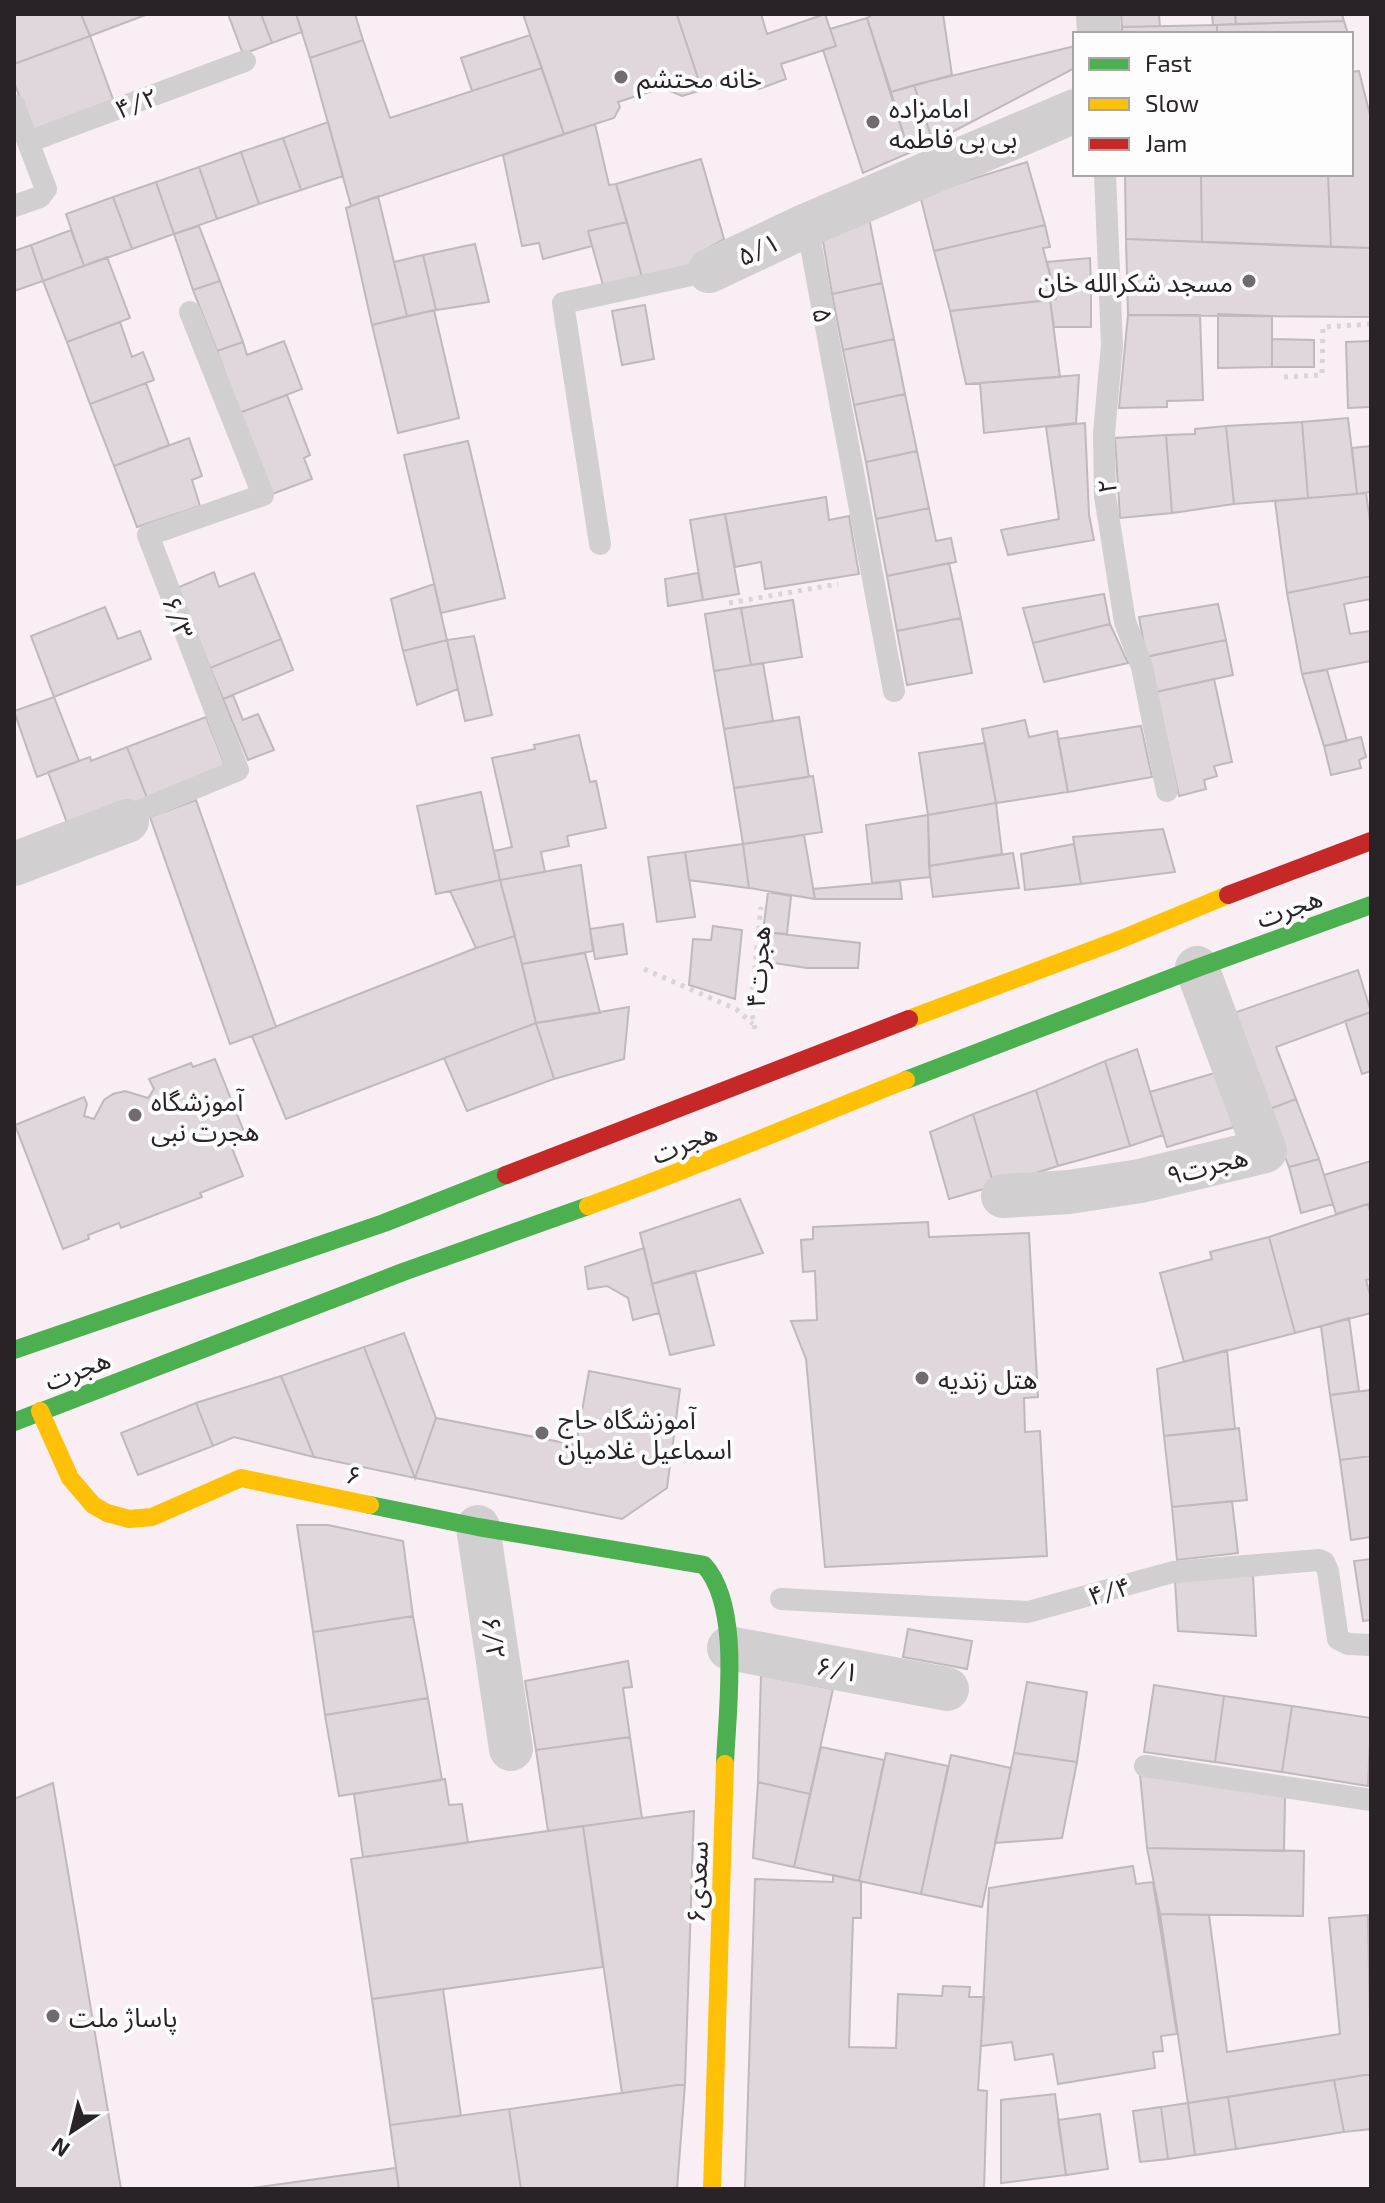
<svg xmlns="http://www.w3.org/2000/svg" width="1385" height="2203" font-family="'Exo 2','Noto Sans Arabic',sans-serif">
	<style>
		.building { fill: #dfd7dc; stroke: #bfb8bc; stroke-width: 2 }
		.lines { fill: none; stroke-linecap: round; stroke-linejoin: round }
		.path { stroke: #d8d5d7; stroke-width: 5; stroke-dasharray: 4 6; stroke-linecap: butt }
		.lane { stroke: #d1cfd0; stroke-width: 22 }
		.street { stroke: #d1cfd0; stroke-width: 44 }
		.fast { stroke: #4caf50; stroke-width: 18 }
		.slow { stroke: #ffc107; stroke-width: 18 }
		.jam { stroke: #c62828; stroke-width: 18 }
		.poi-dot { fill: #716a6f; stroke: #fdfdfd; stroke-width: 3 }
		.labels { text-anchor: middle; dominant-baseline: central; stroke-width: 8; stroke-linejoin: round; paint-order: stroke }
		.poi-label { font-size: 26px; fill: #292327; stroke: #fdfdfd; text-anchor: start }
		.street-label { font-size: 26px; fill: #292327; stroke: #fdfdfd }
	</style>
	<rect width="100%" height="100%" fill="#f8eef4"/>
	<path class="building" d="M14,14H81L90,36L14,64Z
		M81,14H148L90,36Z
		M228,14H261L272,43L243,54Z
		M261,14H296L302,32L272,43Z
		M296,14H355L363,40L310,58Z
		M523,14H681L677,15L702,90L682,96L670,91L668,86L618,102L620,107L614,118L564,134Z
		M681,14H761L767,34L825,14L836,46L781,64L786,79L759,89L753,73L702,90L677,15Z
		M874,14H943L952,75L891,92L867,18Z
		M1121,14H1159L1160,27H1122Z
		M1212,14H1235L1236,24L1213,25Z
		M1235,14H1342L1344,21L1236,24Z
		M867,18L909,153L863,173L823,50L836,46L830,29Z
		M1344,21L1348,34H1217V25Z
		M1217,25V34H1122V27Z
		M530,35L542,68L472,91L461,58Z
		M90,36L114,102L33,132L14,82V64Z
		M363,40L390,118L542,68L564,134L351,206L310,58Z
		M1075,46V68L933,142L914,85Z
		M1359,71L1371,119V248L1331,247L1328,174H1351V72Z
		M914,85L933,142L909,153L891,92Z
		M328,122L343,176L301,190L283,138Z
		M595,124L609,185L616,184L627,222L588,231L592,246L543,259L539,243L522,246L503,155Z
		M283,138L301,190L259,204L241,152Z
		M241,152L259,204L217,219L199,167Z
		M701,159L724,239L700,253L702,264L642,277L616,184Z
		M1027,162L1045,225L934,251L920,195Z
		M199,167L217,219L174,234L156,182Z
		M1125,174H1201L1202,242L1126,239Z
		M1201,174H1328L1331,247L1202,242Z
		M156,182L174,234L132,249L113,197Z
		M378,196L407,316L372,325L346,208Z
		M113,197L132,249L84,266L66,214Z
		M869,218L882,283L832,294L823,241Z
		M627,222L642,277L603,285L588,231Z
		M1045,225L1050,247L1043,248L1056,299L950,311L934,251Z
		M199,226L220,281L193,290L174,234Z
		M71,230L84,266L43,281L31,245Z
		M1126,239L1371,248V317L1128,315Z
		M475,244L489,302L436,310L423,255Z
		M31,245L43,281L14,291V251Z
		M423,255L436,310L407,316L394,262Z
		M107,257L130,318L67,342L43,281Z
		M1090,258L1091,286L1054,289L1047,262Z
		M220,281L243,342L217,351L193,290Z
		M882,283L894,339L843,350L832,294Z
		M1091,286V327H1054L1050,300L1056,299L1054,289Z
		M1050,300L1060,377L966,384L950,311Z
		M645,305L654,359L622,365L612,311Z
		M434,310L459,418L398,433L372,325Z
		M1218,314L1272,316V367L1218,368Z
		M1128,315H1200L1203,400L1167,401V407L1119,408Z
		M120,322L132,357L143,352L154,380L90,404L67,342Z
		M894,339L905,394L854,405L843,350Z
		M1272,339L1314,340V367H1272Z
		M284,341L302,389L239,413L217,351L243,342L247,355Z
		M1371,341V407L1348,408L1346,342Z
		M1079,375L1076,423L984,433L980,383Z
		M146,383L169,445L114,466L90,404Z
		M905,394L917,451L866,462L854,405Z
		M287,395L310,455L304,458L312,479L270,495L239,413Z
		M1348,418L1357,494L1308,498L1302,422Z
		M1302,422L1308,498L1234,504L1226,426Z
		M1085,423L1089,515L1094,540L1008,555L1001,530L1059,519L1046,427Z
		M1226,426L1234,504L1172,513L1166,435L1195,434V429Z
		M1166,435L1172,513L1120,518L1115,438Z
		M189,438L202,476L192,480L200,506L137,527L114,466Z
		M468,441L505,598L441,613L404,455Z
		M1371,446V492L1357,494L1352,448Z
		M917,451L929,508L876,519L866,462Z
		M1366,493L1371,528V576L1287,593L1275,501Z
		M826,497L829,520L849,516L859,574L765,589L761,562L735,567L725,514Z
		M929,508L936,541L951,538L956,562L887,576L876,519Z
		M725,514L739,594L703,600L690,520Z
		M949,563L961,618L897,631L887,576Z
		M214,572L219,587L254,573L281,639L210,668L177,588Z
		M698,573L703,600L668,606L665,579Z
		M1371,576V599L1344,604L1350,634L1371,631V661L1302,674L1287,593Z
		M434,584L447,640L403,651L391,599Z
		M1104,594L1110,624L1033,643L1023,608Z
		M793,600L802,657L751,665L741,608Z
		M1218,604L1226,640L1146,657L1139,617Z
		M105,607L118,639L140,631L151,659L54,697L31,636Z
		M741,608L751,665L714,671L705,614Z
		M961,618L972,673L907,685L897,631Z
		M1110,624L1128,663L1044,682L1033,643Z
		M474,636L492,715L465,721L447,640Z
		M281,639L293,670L223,699L210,668Z
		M447,640L458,689L417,705L403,651Z
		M1226,640L1233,675L1156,692L1149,656Z
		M763,663L773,721L724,729L714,671Z
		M1327,670L1347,741L1324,746L1302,674Z
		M1214,679L1232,762L1214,766L1217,776L1204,780L1206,789L1179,796L1156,692Z
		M233,695L243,720L258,714L274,750L248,760L223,699Z
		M54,697L79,761L37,777L14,711Z
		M206,717L226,768L147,798L127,747Z
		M799,717L809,777L734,788L724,729Z
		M1025,720L1029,737L1057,731L1068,792L996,803L982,729Z
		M1141,726L1152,777L1068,792L1058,739Z
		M579,735L590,782L596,781L606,828L567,836L569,846L541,852L545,872L500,880L494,851L512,847L492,758L535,749L534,745Z
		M1361,737L1366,757L1359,760L1361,768L1331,775L1324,746Z
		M985,743L996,803L928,815L919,753Z
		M127,747L147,798L69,828L48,772L90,757L91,761Z
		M813,776L822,832L743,844L734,788Z
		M481,792L500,880L436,894L417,806Z
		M196,800L276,1027L230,1044L150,817Z
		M996,803L1002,854L929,866L928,815Z
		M928,815L930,877L872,883L866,825Z
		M1163,829L1175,872L1081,884L1073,837Z
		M804,835L815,899L749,888L743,844Z
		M743,844L749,888L689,880L685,852Z
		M1074,844L1081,884L1025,890L1021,854Z
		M685,852L695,917L657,922L648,857Z
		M1013,853L1019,888L933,897L929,866Z
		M581,865L593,951L522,964L500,880Z
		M500,880L515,936L476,948L450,891Z
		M900,881L902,899H815L813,889Z
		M768,892L791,896L787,934L763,932Z
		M623,924L627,954L595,959L590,929Z
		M713,926L742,930L735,999L689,985L693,939L711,940Z
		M763,932L860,943L858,968H807L761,961Z
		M515,936L536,1023L286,1119L252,1036L476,948Z
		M585,953L600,1013L536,1023L522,964Z
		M1358,970L1371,1012L1276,1047L1296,1099L1267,1110L1228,1015Z
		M629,1007L624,1059L554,1079L536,1023Z
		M1371,1012V1071L1362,1074L1345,1021Z
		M536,1023L554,1079L467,1111L444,1058Z
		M1137,1049L1163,1135L1130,1146L1105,1061Z
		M215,1059L244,1132L228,1138L243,1176L200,1193L202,1197L121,1228L119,1223L88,1235L89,1239L63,1249L15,1125L84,1097L87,1104L84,1116L94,1119L104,1100L113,1094L125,1091L148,1098L154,1089L149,1079L191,1063L193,1067Z
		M1105,1061L1130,1146L1058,1166L1036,1090Z
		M1225,1070L1241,1125L1167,1147L1150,1092Z
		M1036,1090L1058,1166L994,1186L973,1114Z
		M1296,1099L1319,1159L1289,1167L1267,1110Z
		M973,1114L994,1186L949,1199L930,1132Z
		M1319,1159L1333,1204L1301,1213L1289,1167Z
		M1371,1161V1203L1336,1214L1324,1175Z
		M740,1199L763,1253L652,1284L640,1233Z
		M1368,1204L1371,1215V1279L1366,1280L1371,1298V1313L1295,1333L1269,1237Z
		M928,1222L929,1237L1029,1233L1038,1397L1024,1398L1025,1432L1040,1431L1047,1556L825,1567L806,1359L791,1321L817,1320L815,1271L803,1272L801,1240L813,1239V1227Z
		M1269,1237L1295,1333L1184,1362L1160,1273L1212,1259L1210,1252Z
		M644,1248L659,1313L633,1320L628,1298L607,1286L588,1289L585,1267Z
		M695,1271L714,1345L670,1355L652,1284Z
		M1349,1318L1359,1391L1330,1395L1321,1326Z
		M404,1333L436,1418L415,1478L364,1347Z
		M364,1347L415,1478L314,1457L281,1376Z
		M1227,1350L1235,1429L1164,1436L1157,1369Z
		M589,1371L680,1389L667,1488L622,1519L415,1478L436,1418L576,1445Z
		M281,1376L314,1457L234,1437L213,1446L196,1403Z
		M1371,1390V1456L1340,1460L1330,1395Z
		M196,1403L213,1446L138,1475L121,1433Z
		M1239,1428L1247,1500L1172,1507L1164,1436Z
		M1371,1456V1537L1351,1540L1340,1460Z
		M1232,1501L1238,1553L1177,1560L1172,1507Z
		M297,1525H328L403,1541L413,1616L313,1632Z
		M1371,1559V1620L1363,1621L1354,1561Z
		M1253,1575L1256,1636L1178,1631L1175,1580Z
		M413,1616L428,1698L325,1715L313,1632Z
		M908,1629L972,1641L967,1669L903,1657Z
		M628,1661L632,1687L623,1688L630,1737L536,1750L525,1681Z
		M761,1675L833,1689L810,1794L758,1782Z
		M1027,1682L1087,1692L1077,1762L1014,1753Z
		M1154,1685L1224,1696L1215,1762L1144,1752Z
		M1224,1696L1292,1706L1282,1772L1215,1762Z
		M428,1698L442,1780L339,1796L325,1715Z
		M1292,1706L1371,1718L1368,1786L1282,1772Z
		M630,1737L642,1818L548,1831L536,1750Z
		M821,1747L884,1760L859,1881L794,1867Z
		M886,1753L948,1766L921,1894L859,1881Z
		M1014,1753L1077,1762L1062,1838L995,1843Z
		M951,1755L1011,1768L982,1907L921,1894Z
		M1140,1774L1285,1796L1284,1851L1147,1848Z
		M445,1779L449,1805L462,1804L468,1843L363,1857L354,1794Z
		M758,1782L810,1794L794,1867L753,1858Z
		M53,1783L63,1842L121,2189H14V1799Z
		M694,1811L685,2084L622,2093L583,1826Z
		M583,1826L603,1967L372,1999L351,1859Z
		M1147,1848L1304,1851L1303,1916L1160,1914Z
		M1133,1866L1136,1884L1153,1882L1177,2034L1161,2036L1163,2051L1153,2052L1155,2068L1058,2084L1053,2054L1015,2060L1012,2042L981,2046L989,1888Z
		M833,1875L861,1881V1918H853L849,2047L896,2048L898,1994L942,1996L943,1986L970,1987L969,1997H984L978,2090L987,2091L984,2189H745L755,1879L833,1882Z
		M1160,1914L1209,1915L1227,2052L1340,2034L1329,1918L1368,1915L1371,2074L1188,2103Z
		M443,1989L461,2116L390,2125L372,1999Z
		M1371,2074V2129L1344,2132L1334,2080Z
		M1334,2080L1344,2132L1236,2149L1228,2097Z
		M685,2084L677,2189H521L509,2109Z
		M1055,2094L1066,2175L1001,2183V2100Z
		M1228,2097L1236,2149L1195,2155L1188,2103Z
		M1188,2103L1195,2155L1168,2159L1161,2107Z
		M1161,2107L1168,2159L1140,2162L1133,2111Z
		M509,2109L521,2189H399L390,2125Z
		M1100,2114L1108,2169L1066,2175L1058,2120Z
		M396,2168L399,2189H245Z"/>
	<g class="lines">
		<path class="path" d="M1284,377L1322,375L1323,327L1371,324
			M729,603L838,584
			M644,969L736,1009L753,1024
			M755,1029L751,1008L761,907"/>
		<path class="lane" d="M14,105L46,189L40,197L14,206
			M28,142L245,61
			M1105,174L1112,345L1104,433L1105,496L1125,622L1142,667L1167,791
			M807,225L894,691
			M600,544L563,303L709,271
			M127,821L144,809L238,770L148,535L263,495L190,312
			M781,1599L1028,1612L1173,1572L1319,1560L1324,1562L1328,1571L1338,1639L1348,1644L1371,1645
			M1145,1766L1371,1800"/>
		<path class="street" d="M1098,14L1099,34
			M709,271L807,225L1075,111
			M14,864L127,821
			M1003,1196L1069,1192L1140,1181L1265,1151L1197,968
			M478,1527L511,1749
			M729,1648L947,1689"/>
		<path class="fast" d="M906,1080L1197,968L1371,905
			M14,1350L384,1223L506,1175
			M14,1422L403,1272L588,1206
			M370,1505L478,1527L704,1565C742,1607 727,1709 725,1764"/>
		<path class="slow" d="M909,1019L1119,940L1228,895
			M588,1206C696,1167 800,1122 906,1080
			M40,1411L70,1478L93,1505L107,1513L129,1519L152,1517L241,1478L370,1505
			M712,2189L725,1764"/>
		<path class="jam" d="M1228,895L1371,841
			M506,1175L909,1019"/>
	</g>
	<g class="poi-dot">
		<circle cx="621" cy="77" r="8"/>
		<circle cx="873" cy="122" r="8"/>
		<circle cx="1249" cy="281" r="8"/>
		<circle cx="135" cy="1115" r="8"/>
		<circle cx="922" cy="1378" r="8"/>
		<circle cx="542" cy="1433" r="8"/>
		<circle cx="53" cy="2016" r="8"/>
	</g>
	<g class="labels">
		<g class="poi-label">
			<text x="637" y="77">خانه محتشم</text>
			<text x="889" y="107">امامزاده<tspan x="889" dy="30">بی بی فاطمه</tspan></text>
			<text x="1233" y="281" text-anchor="end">مسجد شکرالله خان</text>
			<text x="151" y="1100">آموزشگاه<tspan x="151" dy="30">هجرت نبی</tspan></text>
			<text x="938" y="1378">هتل زندیه</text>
			<text x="558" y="1418">آموزشگاه حاج<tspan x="558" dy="30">اسماعیل غلامیان</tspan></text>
			<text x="69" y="2016">پاساژ ملت</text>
		</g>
		<g class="street-label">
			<text transform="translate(136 102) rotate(-20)">۴/۲</text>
			<text transform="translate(758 248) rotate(-25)">۵/۱</text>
			<text transform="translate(824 315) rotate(79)">۵</text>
			<text transform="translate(1106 486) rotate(-93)">۲</text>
			<text transform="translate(179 617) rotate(69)">۶/۳</text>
			<text transform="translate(1289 907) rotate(-20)">هجرت</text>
			<text transform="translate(757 967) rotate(-86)">هجرت۴</text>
			<text transform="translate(684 1142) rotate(-22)">هجرت</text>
			<text transform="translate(1207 1165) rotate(-14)">هجرت۹</text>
			<text transform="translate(77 1369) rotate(-21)">هجرت</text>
			<text transform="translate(354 1474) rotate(12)">۶</text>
			<text transform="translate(1109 1590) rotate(-16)">۴/۴</text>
			<text transform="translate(495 1638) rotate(82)">۶/۲</text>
			<text transform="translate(838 1668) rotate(11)">۶/۱</text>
			<text transform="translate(696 1882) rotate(-88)">سعدی۶</text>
		</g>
	</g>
	<rect width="1385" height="2203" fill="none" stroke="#292327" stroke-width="32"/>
	<rect x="1073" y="32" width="280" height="144" fill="#fdfdfd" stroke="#a8a6a7" stroke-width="2"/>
	<rect x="1089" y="58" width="40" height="12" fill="#4caf50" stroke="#a8a6a7" stroke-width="2"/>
	<text x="1145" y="72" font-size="24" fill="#292327">Fast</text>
	<rect x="1089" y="98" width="40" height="12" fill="#ffc107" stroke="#a8a6a7" stroke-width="2"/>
	<text x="1145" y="112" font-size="24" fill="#292327">Slow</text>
	<rect x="1089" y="138" width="40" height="12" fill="#c62828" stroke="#a8a6a7" stroke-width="2"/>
	<text x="1145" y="152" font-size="24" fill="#292327">Jam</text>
	<g transform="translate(72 2131) rotate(215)" stroke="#fdfdfd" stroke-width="6" paint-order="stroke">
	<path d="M0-6L14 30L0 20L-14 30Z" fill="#292327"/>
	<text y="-12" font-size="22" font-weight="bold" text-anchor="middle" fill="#292327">N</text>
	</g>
</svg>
